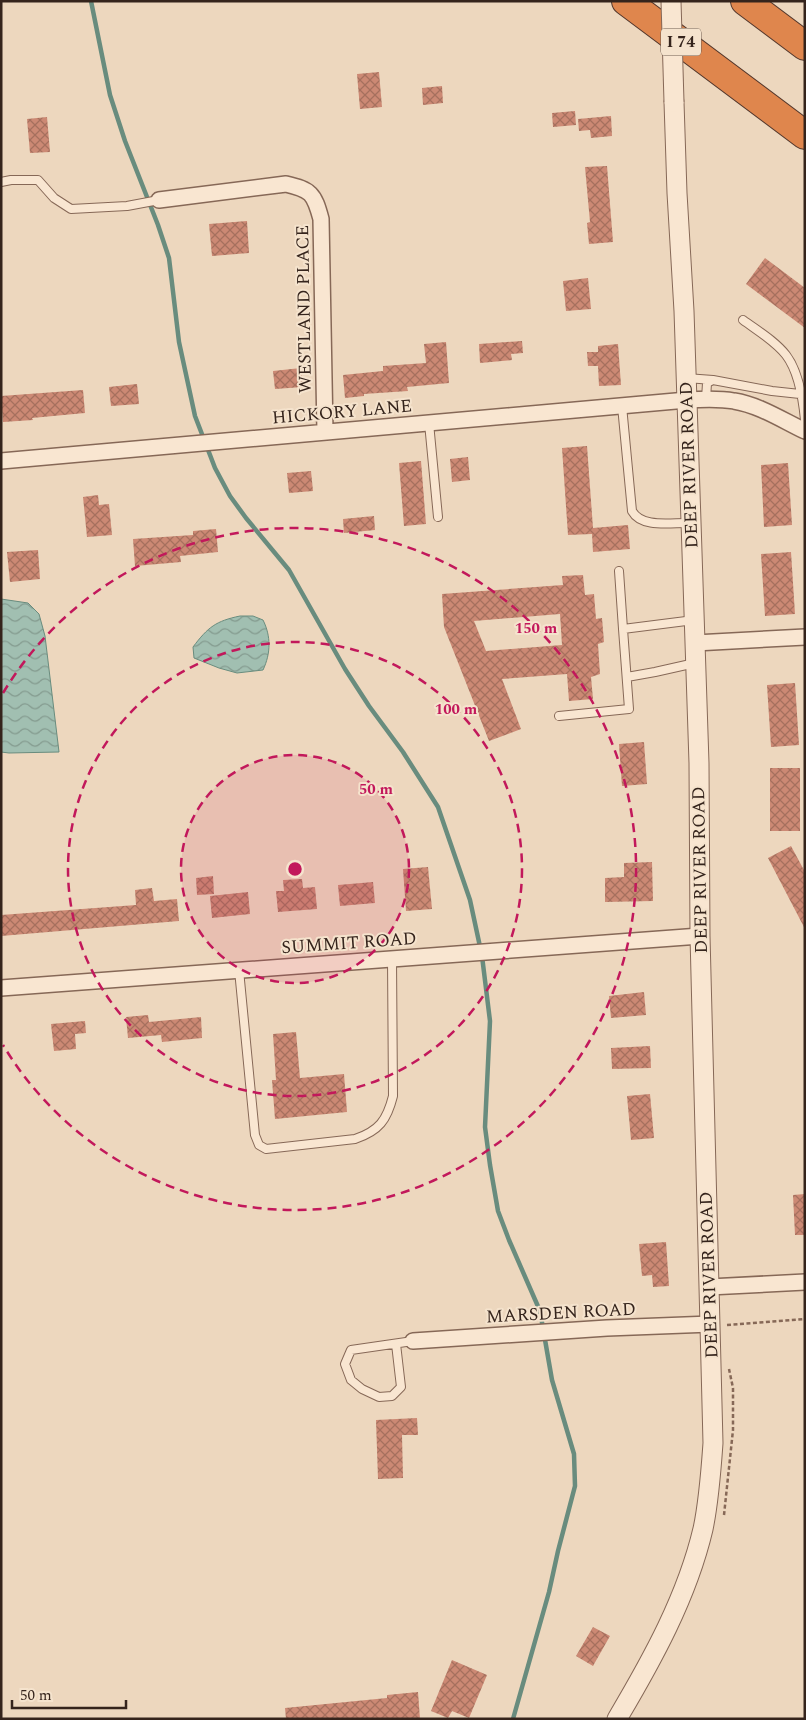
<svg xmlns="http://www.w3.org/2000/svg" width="806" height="1720" font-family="Spectral,serif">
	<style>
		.water { fill: url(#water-waves); stroke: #698c7e }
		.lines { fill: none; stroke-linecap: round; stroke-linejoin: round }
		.stream { stroke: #698c7e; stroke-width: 4.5 }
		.building { fill: url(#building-cross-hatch); fill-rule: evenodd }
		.service-casing { stroke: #866857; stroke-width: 10 }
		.minor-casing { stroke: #866857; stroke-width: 18 }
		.tertiary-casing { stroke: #866857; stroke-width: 21 }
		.motorway-casing { stroke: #53372c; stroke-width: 30 }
		.path { stroke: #866857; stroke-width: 2.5; stroke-dasharray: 4 2.5; stroke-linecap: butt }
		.service { stroke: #f9e6d1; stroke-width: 8 }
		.minor { stroke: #f9e6d1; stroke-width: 15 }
		.tertiary { stroke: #f9e6d1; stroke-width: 19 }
		.motorway { stroke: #df864d; stroke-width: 28 }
		.tertiary-bridge-casing { stroke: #866857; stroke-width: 21; stroke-linecap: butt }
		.tertiary-bridge { stroke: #f9e6d1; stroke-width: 19 }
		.ring { fill: none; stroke: #c2185b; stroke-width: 2.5; stroke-dasharray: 9 6 }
		.labels { text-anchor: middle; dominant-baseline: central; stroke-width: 4; stroke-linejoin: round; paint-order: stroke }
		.shield { fill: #f5e3cd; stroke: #6f5d51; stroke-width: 1 }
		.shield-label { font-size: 16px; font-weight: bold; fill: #35241c }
		.street-label { font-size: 18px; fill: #35241c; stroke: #f5e3cd }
		.centre { fill: #c2185b; stroke: #f5e3cd; stroke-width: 2.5 }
		.ring-label { font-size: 15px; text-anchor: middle; font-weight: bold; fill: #c2185b; stroke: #f5e3cd; stroke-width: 4; stroke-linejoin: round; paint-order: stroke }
	</style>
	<defs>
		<pattern id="water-waves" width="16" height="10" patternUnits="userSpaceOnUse" patternTransform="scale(1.25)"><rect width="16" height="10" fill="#a1bfb1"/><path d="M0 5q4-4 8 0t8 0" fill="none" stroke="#849b8f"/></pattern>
		<pattern id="building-cross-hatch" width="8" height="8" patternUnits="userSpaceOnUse" patternTransform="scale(1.25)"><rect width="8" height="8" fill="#cc8974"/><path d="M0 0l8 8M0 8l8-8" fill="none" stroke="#a6705e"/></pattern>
	</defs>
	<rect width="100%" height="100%" fill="#edd7be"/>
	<path class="water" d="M1,599L28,603L39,614L45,636L59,752L9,753L1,752Z
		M240,616H253L263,620C271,636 271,653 263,670L237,673L219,668L194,658L193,647C208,627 216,621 240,616Z"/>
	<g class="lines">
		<path class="stream" d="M91,1L110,95L125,141L158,225L169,258L179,342L195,416L215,468L230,496L246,518L289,570L345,669L369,706L403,752L438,807L470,900L482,956L490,1021L485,1127L490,1165L498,1211L509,1240L540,1311L552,1380L574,1454L575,1486L558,1551L549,1592L513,1719"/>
	</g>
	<path class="building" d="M379,72L382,107L360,109L357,74Z
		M442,86L443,103L423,105L422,88Z
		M575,111L576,125L553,127L552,113Z
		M611,116L612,136L591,138L590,130L579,131L578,119Z
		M47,117L50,152L30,153L27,119Z
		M607,166L613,242L589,244L587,223L590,222L585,167Z
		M247,221L249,253L212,256L209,224Z
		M765,258L805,288V328L746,284Z
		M588,278L591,309L566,311L563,281Z
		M522,341L523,353L511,354L512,360L480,363L479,344Z
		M446,342L449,383L407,387L408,391L364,394V396L345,398L343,375L383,371V366L426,363L424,344Z
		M618,344L621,385L599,386L598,366H588L587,352H598V346Z
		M301,368L303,387L275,389L273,371Z
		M137,384L139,404L111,406L109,387Z
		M83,390L85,413L32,418L33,420L3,422L1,396Z
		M587,446L593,528L628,525L630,549L593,552L592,534L568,535L562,448Z
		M468,457L470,480L452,482L450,459Z
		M421,461L426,524L404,526L399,463Z
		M788,463L792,525L764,527L761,465Z
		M311,471L313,491L289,493L287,473Z
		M98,495L99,505L109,504L112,535L87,537L83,497Z
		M374,516L375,530L344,533L343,519Z
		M216,529L218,552L180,556L181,562L135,566L133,539L193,535V531Z
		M38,550L40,579L10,582L7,552Z
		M791,552L795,614L765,616L761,554Z
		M583,575L585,595L594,594L596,619L602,618L604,642L598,644L600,674L591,677L593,699L569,701L567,674L502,679L521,729L489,741L444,627L442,594L563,585L562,576ZM560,614L562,645L486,651L474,621Z
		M795,683L799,745L771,747L767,685Z
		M644,742L647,784L622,786L619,744Z
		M770,768H800V831H770Z
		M791,846L805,872V929L768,858Z
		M652,862L653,901L605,902V878L624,877V863Z
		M428,867L432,909L406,911L403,869Z
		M213,876L214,894L197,895L196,878Z
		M302,879L303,888L315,887L317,909L278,912L276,891H284L283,880Z
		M373,882L375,903L340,906L338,885Z
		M152,888L154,901L177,899L179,921L1,936V915L136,905L135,890Z
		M248,892L250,914L212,918L210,896Z
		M644,992L646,1015L611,1018L609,996Z
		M148,1015L149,1022L201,1017L202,1038L162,1042L161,1035L128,1038L126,1017Z
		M85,1021L86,1033L75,1034L76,1049L54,1051L51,1024Z
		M296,1032L300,1078L344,1074L347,1112L275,1119L272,1080H276L273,1034Z
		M650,1046L651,1068L612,1069L611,1048Z
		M650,1094L654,1138L631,1140L627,1096Z
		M805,1194V1235H795L793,1195Z
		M666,1242L669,1286L653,1287L652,1275L642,1276L639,1244Z
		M417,1418L418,1435H402L403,1478L378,1479L376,1420Z
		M593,1627L610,1636L593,1666L576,1656Z
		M452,1660L487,1675L469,1718L452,1711L448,1718L431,1711Z
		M418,1692L420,1719H286L285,1708L387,1698V1695Z"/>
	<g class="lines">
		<g class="service-casing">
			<path id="service" d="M1,182L11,180H38L54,198L71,209L127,206L159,200
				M743,320C758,331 775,341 786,355C799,372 803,399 805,420
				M686,378L713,380
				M706,399L707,383L713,380L772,391L800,394
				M622,406L632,511C642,529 673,522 691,523
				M429,423L438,517
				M619,571L623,629L694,620
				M627,677L655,672L695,663
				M559,716L629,709L623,629
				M239,970L255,1135L259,1145L266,1149L355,1139C379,1131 387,1120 393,1096L392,959
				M396,1344L401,1387L392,1396L379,1397L362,1389L351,1380L345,1364L351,1350L413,1341"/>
		</g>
		<g class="minor-casing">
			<path id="minor" d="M159,200L286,184C311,190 314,193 321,219L325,432
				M1,461L687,400C702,399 718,398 734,401C759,405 782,420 805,431
				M695,643L805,637
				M1,988L700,936
				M709,1287L805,1282
				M413,1341L607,1328L711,1324"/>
		</g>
		<g class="tertiary-casing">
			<path id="tertiary" d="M617,1719C652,1660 687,1597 703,1529C709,1501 711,1471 713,1443L700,936L699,763L684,311L677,193L674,102"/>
		</g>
		<g class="motorway-casing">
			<path id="motorway" d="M626,1L805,135
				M745,1L805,46"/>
		</g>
		<path class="path" d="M727,1325L805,1319
			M724,1515L733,1430V1388L729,1369"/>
		<use href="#service" class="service"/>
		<use href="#minor" class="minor"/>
		<use href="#tertiary" class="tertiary"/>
		<use href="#motorway" class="motorway"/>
		<g class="tertiary-bridge-casing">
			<path id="tertiary-bridge" d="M671,1L674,102"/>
		</g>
		<use href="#tertiary-bridge" class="tertiary-bridge"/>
	</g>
	<circle cx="295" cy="869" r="114" fill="#c2185b" fill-opacity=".12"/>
	<g class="ring">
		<circle cx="295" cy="869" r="114"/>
		<circle cx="295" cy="869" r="227"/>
		<path d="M3 693A341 341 0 1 1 3 1045"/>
	</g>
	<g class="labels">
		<rect class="shield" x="661" y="28.5" width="40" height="27" rx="4"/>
		<g class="shield-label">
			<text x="681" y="42">I 74</text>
		</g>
		<g class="street-label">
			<text transform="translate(304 309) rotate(-91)">WESTLAND PLACE</text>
			<text transform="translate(342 412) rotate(-5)">HICKORY LANE</text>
			<text transform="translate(689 465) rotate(-92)">DEEP RIVER ROAD</text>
			<text transform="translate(700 870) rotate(-91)">DEEP RIVER ROAD</text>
			<text transform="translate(349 943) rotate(-4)">SUMMIT ROAD</text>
			<text transform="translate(709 1275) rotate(-92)">DEEP RIVER ROAD</text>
			<text transform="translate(561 1313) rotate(-3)">MARSDEN ROAD</text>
		</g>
	</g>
	<circle cx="295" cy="869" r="8" class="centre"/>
	<g class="ring-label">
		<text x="536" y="633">150 m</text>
		<text x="456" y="714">100 m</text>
		<text x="376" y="794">50 m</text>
	</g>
	<rect width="806" height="1720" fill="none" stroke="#35241c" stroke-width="5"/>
	<path d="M12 1700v8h114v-8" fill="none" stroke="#35241c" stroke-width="2.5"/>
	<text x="20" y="1700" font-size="15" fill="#35241c" stroke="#f5e3cd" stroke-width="4" paint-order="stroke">50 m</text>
</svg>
